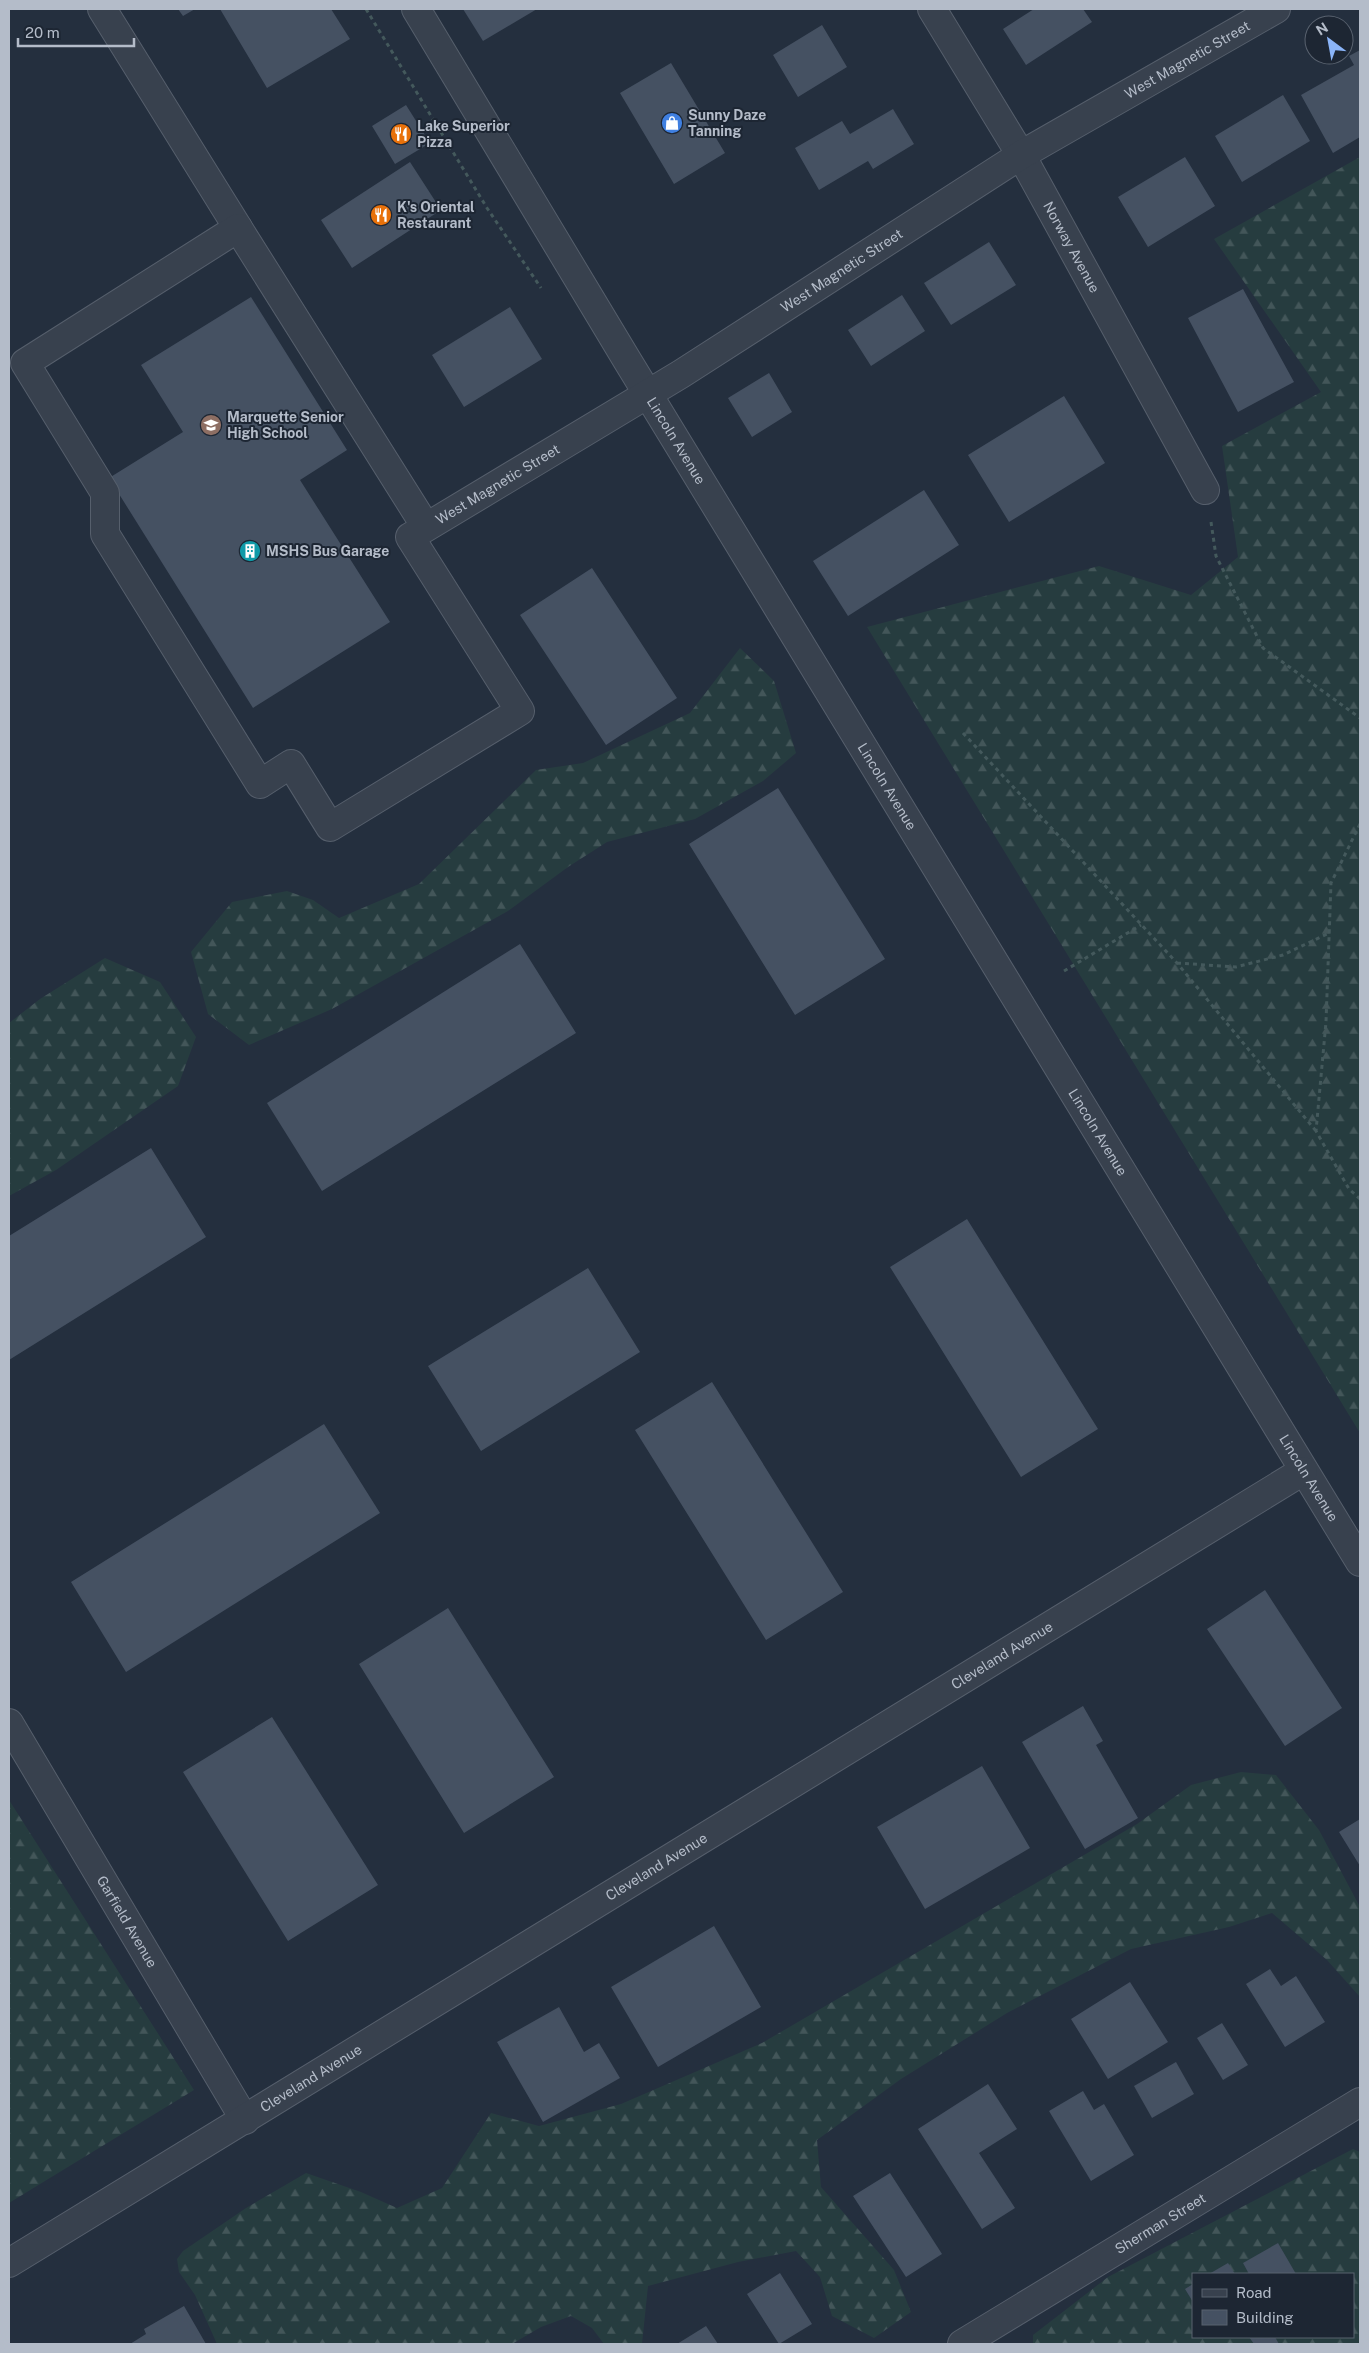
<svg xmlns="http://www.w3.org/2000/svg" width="1369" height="2353" font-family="'Public Sans',sans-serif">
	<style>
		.forest { fill: url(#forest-firs); fill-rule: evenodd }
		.building { fill: #455162 }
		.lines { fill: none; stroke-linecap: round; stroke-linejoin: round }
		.minor-casing { stroke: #565f6c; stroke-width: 30 }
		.path { stroke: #44595c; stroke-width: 3; stroke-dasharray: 4 4; stroke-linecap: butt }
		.minor { stroke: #38414e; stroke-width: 28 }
		.labels { text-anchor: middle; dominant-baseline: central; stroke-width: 4; stroke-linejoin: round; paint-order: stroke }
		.street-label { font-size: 14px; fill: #b4bcc9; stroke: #1d2633 }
		.poi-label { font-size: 14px; font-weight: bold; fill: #b4bcc9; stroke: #1d2633; text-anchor: start }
	</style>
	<defs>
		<pattern id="forest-firs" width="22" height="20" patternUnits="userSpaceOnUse" patternTransform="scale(1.25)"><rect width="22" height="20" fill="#263c3f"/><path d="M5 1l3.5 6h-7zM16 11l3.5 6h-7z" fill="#435659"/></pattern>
	</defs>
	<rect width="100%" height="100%" fill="#242f3e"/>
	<path class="forest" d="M1360,157V1433L867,627L1099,566L1191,595L1238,557L1222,446L1321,392L1214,239Z
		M740,648L774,681L796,753L763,781L695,819L607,842L568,867L508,911L332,1009L249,1045L208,1014L191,952L232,902L287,891L313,900L339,918L419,884L536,770L583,763L690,713Z
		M105,958L160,982L196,1037L178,1086L56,1170L9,1196V1023L40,999Z
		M1241,1772L1276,1775L1319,1830L1360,1907V1997L1327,1960L1272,1913L1229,1927L1131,1949L1007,2013L901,2079L817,2140L821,2187L894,2270L911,2312L874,2338L832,2316L820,2277L796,2251L738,2262L648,2286L642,2344H604L592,2328L571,2316L541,2327L512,2344H217L195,2295L179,2272L177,2259L183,2251L246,2208L306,2173L361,2192L397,2208L442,2188L491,2113L539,2126L621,2104L762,2043L1137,1824L1191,1785Z
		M9,1800L194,2090L9,2203Z
		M1353,2149L1360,2152V2344H1033V2335L1108,2277ZM1193,2274H1353V2337H1193Z"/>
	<path class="building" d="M178,9H195L183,16Z
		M220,9H331L350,39L267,88Z
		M463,9H537L483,41Z
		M1034,9H1083L1092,22L1026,65L1003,29Z
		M822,25L847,67L798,97L773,55Z
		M1360,50V137L1333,153L1301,95L1354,65L1349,56Z
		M671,63L725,153L674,184L620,93Z
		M1283,95L1310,141L1242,182L1215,136Z
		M406,105L430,143L395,164L372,126Z
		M893,109L914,144L873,169L868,161L819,190L795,148L842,121L850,134Z
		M1185,157L1215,206L1148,247L1118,197Z
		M410,162L441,210L352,268L321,220Z
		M989,242L1016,285L951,325L924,283Z
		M1243,289L1294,382L1238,412L1188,318Z
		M902,295L925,331L871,366L848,330Z
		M251,297L347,450L300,480L390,622L253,708L109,478L183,432L141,365Z
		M510,307L542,359L464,407L432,355Z
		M769,373L792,412L752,437L728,398Z
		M1064,396L1105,463L1009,522L968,455Z
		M924,490L959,545L848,616L813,561Z
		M592,568L677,698L606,745L520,615Z
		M778,788L885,959L795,1015L689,844Z
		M520,944L576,1033L322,1191L267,1103Z
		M151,1148L206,1237L9,1360V1236Z
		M967,1219L1098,1429L1021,1477L890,1267Z
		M588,1268L640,1352L481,1451L428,1366Z
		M712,1382L843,1592L766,1640L635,1430Z
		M324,1424L380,1513L126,1672L71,1582Z
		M1265,1590L1342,1708L1285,1746L1207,1629Z
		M448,1608L554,1777L464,1833L359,1664Z
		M1083,1706L1103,1741L1096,1745L1138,1818L1085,1849L1022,1742Z
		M272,1717L378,1885L288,1941L183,1772Z
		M982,1766L1030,1848L925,1909L877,1827Z
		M1360,1819V1866L1339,1832Z
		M714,1926L761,2007L658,2067L611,1987Z
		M1270,1969L1281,1986L1296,1976L1325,2022L1285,2047L1246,1984Z
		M1130,1982L1168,2042L1108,2079L1071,2019Z
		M559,2007L584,2052L599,2043L620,2078L543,2122L497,2042Z
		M1222,2023L1248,2065L1223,2080L1197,2038Z
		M1176,2062L1194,2094L1152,2118L1134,2086Z
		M988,2084L1017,2129L979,2153L1015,2208L982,2229L918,2129Z
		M1083,2091L1094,2110L1104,2104L1134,2155L1091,2181L1049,2111Z
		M890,2173L942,2254L906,2277L853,2196Z
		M1278,2243L1296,2274H1249L1243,2263Z
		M1228,2263L1235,2274H1209Z
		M780,2273L812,2324L779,2344L747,2294Z
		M1193,2284V2302L1185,2289Z
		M184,2306L206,2344H130L146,2334L144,2329Z
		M706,2326L718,2344H677Z
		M1249,2337H1275L1279,2344H1254Z"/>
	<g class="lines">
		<g class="minor-casing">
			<g id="minor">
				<path d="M102,9L238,228"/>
				<path id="s1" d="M416,9L627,360L1360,1562"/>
				<path id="s2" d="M932,9L1021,155L1205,490"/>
				<path id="s3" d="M426,527L238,228L25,363L105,493V534L260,784L291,764L330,827L520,711L410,537L681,374L1021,155L1276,9"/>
				<path id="s4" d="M9,1723L245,2120"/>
				<path id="s5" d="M9,2263L1303,1471"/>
				<path id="s6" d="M962,2344L1360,2102"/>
			</g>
		</g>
		<path class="path" d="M366,9L487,208L541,288
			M1211,522L1216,556L1263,648L1360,718
			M963,733L1177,963L1316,1131
			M1360,824L1331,883L1326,1022L1316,1131L1349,1189L1360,1199
			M1177,963L1236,967L1283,955L1329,933
			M1064,971L1141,925"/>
		<use href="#minor" class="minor"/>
	</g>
	<defs>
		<g id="shop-disc" transform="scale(1.125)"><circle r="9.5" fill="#3f7fe0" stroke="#1d2633"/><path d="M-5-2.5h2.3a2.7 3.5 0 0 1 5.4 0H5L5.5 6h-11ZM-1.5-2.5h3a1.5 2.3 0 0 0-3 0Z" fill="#fff"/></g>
		<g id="restaurant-disc" transform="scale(1.125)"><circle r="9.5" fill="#e8710a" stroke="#1d2633"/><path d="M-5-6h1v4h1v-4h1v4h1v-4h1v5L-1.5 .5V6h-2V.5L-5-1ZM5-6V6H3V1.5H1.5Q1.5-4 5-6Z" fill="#fff"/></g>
		<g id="school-disc" transform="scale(1.125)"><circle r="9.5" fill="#8d6e63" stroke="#1d2633"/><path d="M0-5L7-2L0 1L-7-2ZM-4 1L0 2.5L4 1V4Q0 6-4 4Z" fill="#fff"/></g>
		<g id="building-disc" transform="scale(1.125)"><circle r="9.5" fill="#0f9aa8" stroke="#1d2633"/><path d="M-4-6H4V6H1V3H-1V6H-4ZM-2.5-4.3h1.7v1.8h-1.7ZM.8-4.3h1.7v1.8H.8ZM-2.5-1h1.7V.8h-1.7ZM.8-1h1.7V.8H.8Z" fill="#fff"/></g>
	</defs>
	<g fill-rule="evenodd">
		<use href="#shop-disc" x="672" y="123"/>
		<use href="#restaurant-disc" x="401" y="134"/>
		<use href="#restaurant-disc" x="381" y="215"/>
		<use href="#school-disc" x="211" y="425"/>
		<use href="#building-disc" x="250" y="551"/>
	</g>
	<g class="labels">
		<g class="street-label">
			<text stroke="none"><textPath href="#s3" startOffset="2545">West Magnetic Street</textPath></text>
			<text stroke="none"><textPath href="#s2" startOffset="276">Norway Avenue</textPath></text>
			<text stroke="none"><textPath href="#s3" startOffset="2140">West Magnetic Street</textPath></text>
			<text stroke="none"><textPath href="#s1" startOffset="504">Lincoln Avenue</textPath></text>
			<text stroke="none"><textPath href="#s3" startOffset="1735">West Magnetic Street</textPath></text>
			<text stroke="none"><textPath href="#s1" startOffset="909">Lincoln Avenue</textPath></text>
			<text stroke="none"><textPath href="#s1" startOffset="1314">Lincoln Avenue</textPath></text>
			<text stroke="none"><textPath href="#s1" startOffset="1719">Lincoln Avenue</textPath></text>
			<text stroke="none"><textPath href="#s5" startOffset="1164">Cleveland Avenue</textPath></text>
			<text stroke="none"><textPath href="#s5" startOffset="759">Cleveland Avenue</textPath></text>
			<text stroke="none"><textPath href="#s4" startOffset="231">Garfield Avenue</textPath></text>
			<text stroke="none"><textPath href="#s5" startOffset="354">Cleveland Avenue</textPath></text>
			<text stroke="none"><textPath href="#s6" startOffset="232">Sherman Street</textPath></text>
		</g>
		<g class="poi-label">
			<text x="688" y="115">Sunny Daze<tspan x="688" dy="16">Tanning</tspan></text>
			<text x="417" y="126">Lake Superior<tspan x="417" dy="16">Pizza</tspan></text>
			<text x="397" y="207">K's Oriental<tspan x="397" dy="16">Restaurant</tspan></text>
			<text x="227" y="417">Marquette Senior<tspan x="227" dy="16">High School</tspan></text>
			<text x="266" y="551">MSHS Bus Garage</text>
		</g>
	</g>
	<rect width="1369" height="2353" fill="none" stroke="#b4bcc9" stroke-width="20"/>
	<rect x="1192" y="2273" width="162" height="65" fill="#1d2633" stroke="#59626f"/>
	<rect x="1202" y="2289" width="25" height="8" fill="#38414e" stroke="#59626f"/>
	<text x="1236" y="2298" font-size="15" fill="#b4bcc9">Road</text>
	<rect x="1202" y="2310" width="25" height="15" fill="#455162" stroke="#59626f"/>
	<text x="1236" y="2323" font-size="15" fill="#b4bcc9">Building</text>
	<g transform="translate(1329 40) rotate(328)"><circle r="24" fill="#1d2633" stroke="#59626f"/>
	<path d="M0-4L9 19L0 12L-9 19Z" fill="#8ab4f8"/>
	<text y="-8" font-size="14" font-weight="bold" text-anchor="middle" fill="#b4bcc9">N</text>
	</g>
	<path d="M18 38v8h116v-8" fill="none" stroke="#b4bcc9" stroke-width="2.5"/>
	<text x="25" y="38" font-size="15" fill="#b4bcc9" stroke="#1d2633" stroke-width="4" paint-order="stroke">20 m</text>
</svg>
